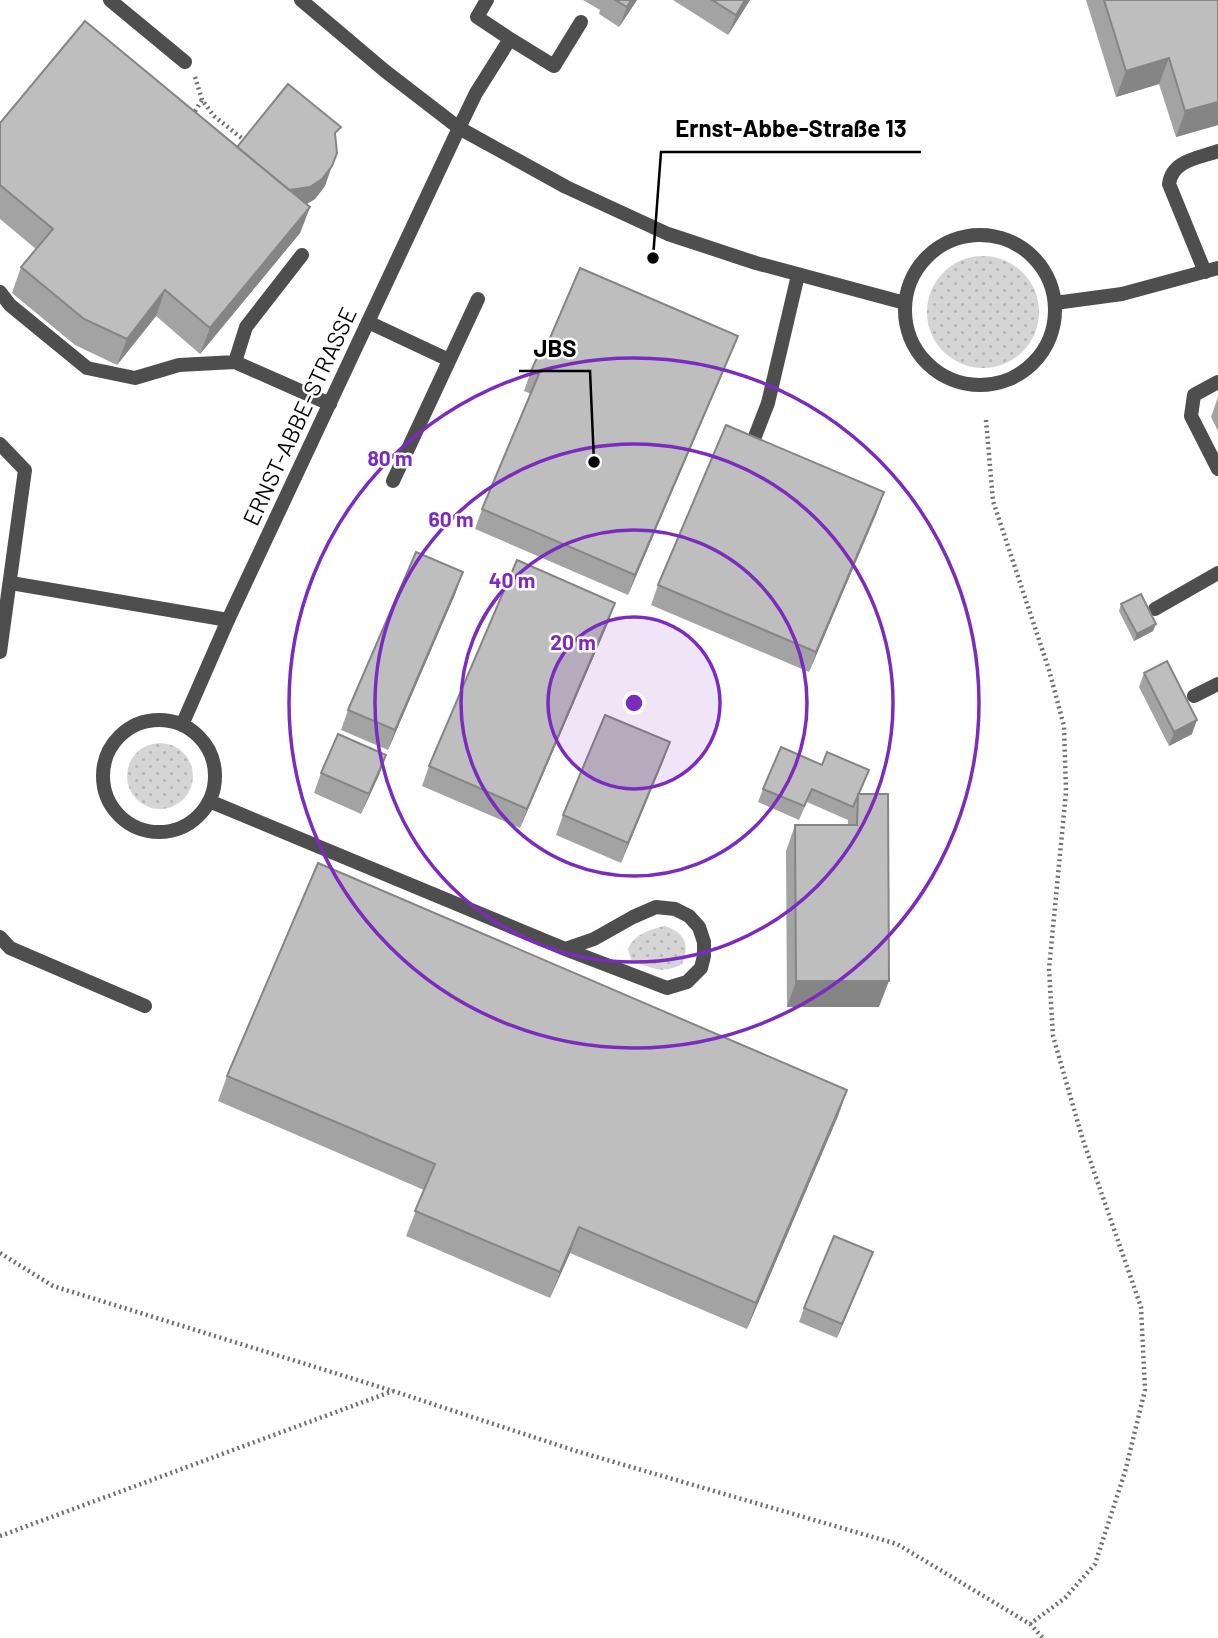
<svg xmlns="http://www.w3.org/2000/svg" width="1218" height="1638" font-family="Barlow,sans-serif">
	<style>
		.grass { fill: url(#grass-dots) }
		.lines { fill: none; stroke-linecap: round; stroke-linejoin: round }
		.path { stroke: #707070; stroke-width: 4.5; stroke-dasharray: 2 3.5; stroke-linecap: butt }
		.lane { stroke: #4e4e4e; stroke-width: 14 }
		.street { stroke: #4e4e4e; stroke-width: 14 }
		.wall { fill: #a3a3a3 }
		.shaded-wall { fill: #858585 }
		.building { fill: #bebebe; stroke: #858585; stroke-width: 2 }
		.ring { fill: none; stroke: #7b2cbf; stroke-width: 3.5 }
		.labels { text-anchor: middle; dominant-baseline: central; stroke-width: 5; stroke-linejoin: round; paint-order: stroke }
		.street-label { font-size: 23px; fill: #000; stroke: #fff }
		.centre { fill: #7b2cbf; stroke: #fff; stroke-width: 3.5 }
		.ring-label { font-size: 21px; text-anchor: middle; font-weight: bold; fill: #7b2cbf; stroke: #fff; stroke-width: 5; stroke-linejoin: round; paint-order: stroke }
		.leader { fill: none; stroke: #000; stroke-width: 2.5 }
		.callout-dot { fill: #000; stroke: #fff; stroke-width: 2.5 }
		.callout-label { font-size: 24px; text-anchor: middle; font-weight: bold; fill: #000; stroke: #fff; stroke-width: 5; stroke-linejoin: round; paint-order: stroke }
	</style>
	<defs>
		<pattern id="grass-dots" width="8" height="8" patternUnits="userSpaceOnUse" patternTransform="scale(1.75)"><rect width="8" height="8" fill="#d5d5d5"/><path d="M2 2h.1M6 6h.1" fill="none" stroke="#b5b5b5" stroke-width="1.8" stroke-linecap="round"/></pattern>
	</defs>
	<rect width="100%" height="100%" fill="#fff"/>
	<path class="grass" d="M927 312a56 56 0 1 1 112 0a56 56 0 1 1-112 0Z
		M127 776a33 33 0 1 1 66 0a33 33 0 1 1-66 0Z
		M665,926C685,933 690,944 682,964C661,975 652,968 631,960L628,949C634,935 650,929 665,926Z"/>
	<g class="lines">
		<path class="path" d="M195,77L202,100L214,116L244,140
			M192,116L202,100
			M986,420L993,501L1049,670L1064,726L1066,792L1049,969L1053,1036L1082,1137L1141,1307L1145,1390L1125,1472L1095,1564L1065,1598L1030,1624
			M0,1253L53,1286L393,1391L576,1451L897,1544L1030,1624L1043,1638
			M0,1536L393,1391"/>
		<path class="lane" d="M110,0L185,62
			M487,0L477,17L510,39
			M459,128L476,93L510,39L554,66L581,22
			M1205,272L1169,184C1172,160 1199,158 1218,151
			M0,292L10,305L87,368L135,378L179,365L235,362L330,404
			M368,322L449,360
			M235,362L246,327L302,255
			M1218,382L1194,395L1191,416L1218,469
			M0,444L25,470L0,652
			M749,452L768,403L798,275
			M393,481L478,299
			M11,583L228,620
			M1155,609L1218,573
			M1194,696L1218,684
			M0,937L10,948L145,1006"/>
		<path class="street" d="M301,0L385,71L459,128L566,187L668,234L756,263L905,303
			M905 310a75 75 0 1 1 150 0a75 75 0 1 1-150 0Z
			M1055,303L1122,294L1218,268
			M103 776a56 56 0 1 1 112 0a56 56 0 1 1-112 0Z
			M182,725L228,620L459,128
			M209,801L565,949
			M656,907L675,909L689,916L699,927L704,942V956L701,968L687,982L667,988L565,949L594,939L633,917Z"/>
	</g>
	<path class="wall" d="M583,0H637L619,27L599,14L600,10Z
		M673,0H750L728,35Z
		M1086,0H1218V125L1176,137L1159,84L1116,97Z
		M0,123L237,147L336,140L325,186L315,199L306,204L310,207L300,233L200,354L156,316L117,365L75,345L12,293L21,267L36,249L0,219Z
		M738,336L730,356L628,595L475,529L482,509L531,394L524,391L531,371L544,352Z
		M1218,397V431L1211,417Z
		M877,512L809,672L651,605L658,585Z
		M456,592L388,750L341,730L348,710Z
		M615,603L608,623L520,828L422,786L429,766Z
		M1121,604L1153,631L1134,641L1119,611Z
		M1144,673L1192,734L1169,746L1139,687Z
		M670,742L621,863L556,835L563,815Z
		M386,755L379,775L361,814L314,793L321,773Z
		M864,784L859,794L879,1007H787L786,851L795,825H848V820L807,802L799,820L758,802L763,789Z
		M227,1076L847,1090L838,1116L747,1329L570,1253L550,1298L406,1236L424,1190L218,1101Z
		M868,1265L837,1338L799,1322L804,1308Z"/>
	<path class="shaded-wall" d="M631,0H637L619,27L627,7Z
		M745,0H750L728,35L736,15Z
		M1169,58L1159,84L1116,97L1126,71Z
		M1218,102V125L1176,137L1185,111Z
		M332,166L325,186L315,199L302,207L289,190Z
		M310,207L300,233L200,354L210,328Z
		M165,290L156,316L117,365L127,339Z
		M738,336L730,356L628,595L635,575Z
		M884,492L877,512L809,672L816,652Z
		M463,572L456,592L388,750L395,730Z
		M615,603L608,623L520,828L527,809Z
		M1156,624L1153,631L1134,641L1137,634Z
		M1197,720L1192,734L1169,746L1174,732Z
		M670,742L663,762L621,863L628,843Z
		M386,755L379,775L361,814L369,794Z
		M796,981H889L879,1007H787Z
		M847,1090L838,1116L747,1329L756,1303Z
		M579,1227L570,1253L550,1298L560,1272Z
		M873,1252L868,1265L837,1338L842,1324Z"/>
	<path class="building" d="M615,0H631L627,7Z
		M712,0H745L736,15Z
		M1104,0H1218V102L1185,111L1169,58L1126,71Z
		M85,21L310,207L210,328L165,290L127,339L84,319L21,267L53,229L0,185V123Z
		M288,84L341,127L335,133L337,153L332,166L322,179L310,187L289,190L237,147Z
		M580,268L738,336L635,575L482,509L539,374L531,371L540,351L544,352Z
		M726,425L884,492L816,652L658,585Z
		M416,552L463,572L395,730L348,710Z
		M517,560L615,603L527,809L429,766Z
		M1141,594L1156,624L1137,634L1121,604Z
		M1167,661L1197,720L1174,732L1144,673Z
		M605,715L670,742L628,843L563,815Z
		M338,734L386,755L369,794L321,773Z
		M781,747L822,765L827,752L869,770L853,807L812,789L804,806L763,789Z
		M858,794H888L889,981H796L795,825H857Z
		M318,863L847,1090L756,1303L579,1227L560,1272L415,1211L435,1164L227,1076Z
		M834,1236L873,1252L842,1324L804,1308Z"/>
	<circle cx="634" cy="703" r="86" fill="#7b2cbf" fill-opacity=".12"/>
	<g class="ring">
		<circle cx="634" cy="703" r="86"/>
		<circle cx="634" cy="703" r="173"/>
		<circle cx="634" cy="703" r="259"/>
		<circle cx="634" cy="703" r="345"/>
	</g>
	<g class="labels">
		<g class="street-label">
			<text transform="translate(299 416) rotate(-65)">ERNST-ABBE-STRASSE</text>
		</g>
	</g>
	<circle cx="634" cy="703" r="10" class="centre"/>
	<g class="ring-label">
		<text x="390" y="466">80 m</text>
		<text x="451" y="527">60 m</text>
		<text x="512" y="588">40 m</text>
		<text x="573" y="650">20 m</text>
	</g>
	<path class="leader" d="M653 258L661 152H921M594 462L590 371H519"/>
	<g class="callout-dot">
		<circle cx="653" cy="258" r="7"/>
		<circle cx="594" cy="462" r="7"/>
	</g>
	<g class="callout-label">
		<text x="791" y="137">Ernst-Abbe-Straße 13</text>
		<text x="555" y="357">JBS</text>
	</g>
</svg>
